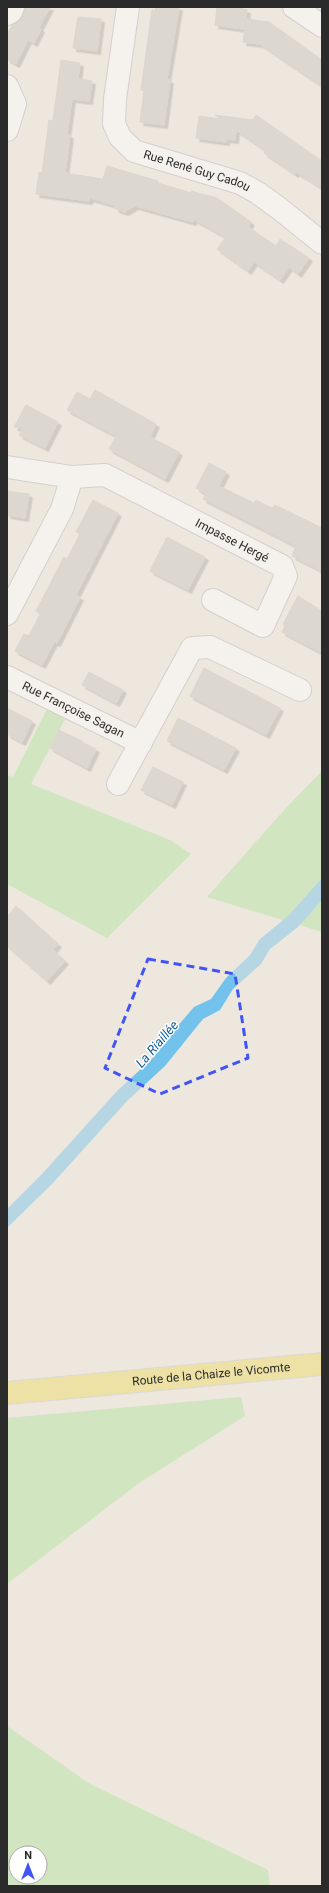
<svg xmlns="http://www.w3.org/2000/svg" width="329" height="1893" font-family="Roboto,sans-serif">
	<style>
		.green { fill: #aee29b; fill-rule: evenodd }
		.water { fill: #73c2ec }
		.building { fill: #c8c4bd; stroke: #c8c4b7; filter: url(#shadow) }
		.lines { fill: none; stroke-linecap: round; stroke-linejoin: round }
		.minor-casing { stroke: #b1b3be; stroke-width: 24 }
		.major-casing { stroke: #c8c8c8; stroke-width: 24 }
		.minor { stroke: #fff; stroke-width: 22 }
		.major { stroke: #eed961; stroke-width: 22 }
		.marked { fill: none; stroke: #4154f6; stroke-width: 3; stroke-dasharray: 8 5; stroke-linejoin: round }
		.labels { text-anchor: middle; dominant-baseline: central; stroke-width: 3; stroke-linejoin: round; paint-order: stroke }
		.street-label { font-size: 12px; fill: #2b2b2b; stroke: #fff }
		.water-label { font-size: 13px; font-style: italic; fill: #105f9a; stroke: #fff }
	</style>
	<defs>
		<filter id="shadow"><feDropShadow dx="3.5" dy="3.5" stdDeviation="0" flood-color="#0004"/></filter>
	</defs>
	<rect width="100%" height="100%" fill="#ede7de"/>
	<path class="green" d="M47,709L65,719L31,784L170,840L191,854L107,938L7,884V775L13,777Z
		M322,771V932L207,897L285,809Z
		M241,1397L245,1416L139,1483L7,1584V1418Z
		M7,1726L90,1784L268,1870L270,1886H7ZM16,1853H40V1877H16Z"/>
	<path class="water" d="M322,878V900L298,927L270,949L261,964L233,989L220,1010L203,1019L165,1066L127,1101L52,1184L7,1228V1209L42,1174L117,1091L154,1057L176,1028L194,1007L211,999L226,978L250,955L260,939L288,916Z"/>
	<path class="building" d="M25,7H50L39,28L41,29L34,43L28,40L16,64L7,59V35L12,25L22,17Z
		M156,7H179L167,79L170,80L164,125L140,122L144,91L141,90L152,10L155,11Z
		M217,7H239V8L247,10L244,29L215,25Z
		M78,17L101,19L97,51L73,48Z
		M246,19L269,22L322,60V86L260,44L243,42Z
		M61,60L80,63L78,79L92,81L89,101L72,99L67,134L70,135L65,173L103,179L107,166L158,181V183L191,193V191L217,198L251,222L248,227L276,246L280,239L309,258L298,274L289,267L280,280L254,262L248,271L217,249L226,237L193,219V222L139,207L135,206L125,212L116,209L114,205L90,198L89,201L36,194L39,172L42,173L49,120L53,121Z
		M215,115L253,120L256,115L322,161V188L296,172L295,174L264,153L265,150L236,130L235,140L226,139V142L196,138L199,116L221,119Z
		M95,390L156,424L150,437L179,452L165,479L109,449L116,436L67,410L77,392L90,399Z
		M26,405L58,422L45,448L19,435L23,428L14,427Z
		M209,463L226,472L219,486L254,503L256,500L272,508L275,505L322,528V571L292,556L296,546L203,499L206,494L196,488Z
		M7,491L29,494L25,518L7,515Z
		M93,500L118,513L76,595L80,597L57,643L54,642L42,665L15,651L24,634L29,636L40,614L36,611L64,557L67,559L80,534L76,532Z
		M167,537L205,557L188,590L150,571Z
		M298,596L322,611V653L282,632L285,625L283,624Z
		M204,668L280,708L266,735L190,696Z
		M89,672L123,690L116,703L82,685Z
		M7,708L32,721L22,742L7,734Z
		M178,718L236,748L224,770L167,741Z
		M59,730L82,741V742L96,749L87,768L50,748Z
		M153,767L183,782L172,805L141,790Z
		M16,906L58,944L53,950L65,961L47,981L7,946V917Z"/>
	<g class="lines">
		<g class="minor-casing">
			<g id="minor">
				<path id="s1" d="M128,7L115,99L114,124L120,137L134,151L240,183L258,193L280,209L322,243"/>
				<path d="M294,7L322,26"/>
				<path d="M7,14L11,12L13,7"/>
				<path d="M7,86L15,104L7,130"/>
				<path d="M7,467L72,477L62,509L7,614"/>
				<path id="s2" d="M72,477L105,475L282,566L286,576L263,626L213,600"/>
				<path id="s3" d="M7,677L141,743"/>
				<path d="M118,784L192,648L210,647L300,690"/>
			</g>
		</g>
		<g class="major-casing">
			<g id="major">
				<path id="s4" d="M7,1393L322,1364"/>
			</g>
		</g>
		<use href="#minor" class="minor"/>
		<use href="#major" class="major"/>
	</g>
	<path d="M0 0H329V1893H0ZM148,959L235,974L248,1058L160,1094L105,1068Z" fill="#ede7de" fill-opacity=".55" fill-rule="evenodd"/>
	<path class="marked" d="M148,959L235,974L248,1058L160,1094L105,1068Z"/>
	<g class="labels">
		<g class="street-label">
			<text stroke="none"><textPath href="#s1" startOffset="218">Rue René Guy Cadou</textPath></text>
			<text stroke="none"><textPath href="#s2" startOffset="176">Impasse Hergé</textPath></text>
			<text stroke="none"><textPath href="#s3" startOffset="74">Rue Françoise Sagan</textPath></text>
			<text stroke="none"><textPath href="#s4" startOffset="205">Route de la Chaize le Vicomte</textPath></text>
		</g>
		<g class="water-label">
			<text transform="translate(157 1044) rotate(-49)">La Riaillée</text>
		</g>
	</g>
	<rect width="329" height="1893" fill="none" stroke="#2b2b2b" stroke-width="16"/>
	<g transform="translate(28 1865)"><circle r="19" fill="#ffffff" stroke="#aaaaaa"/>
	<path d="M0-3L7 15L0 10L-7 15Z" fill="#4154f6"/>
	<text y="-6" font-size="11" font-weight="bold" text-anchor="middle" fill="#2b2b2b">N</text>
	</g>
</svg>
